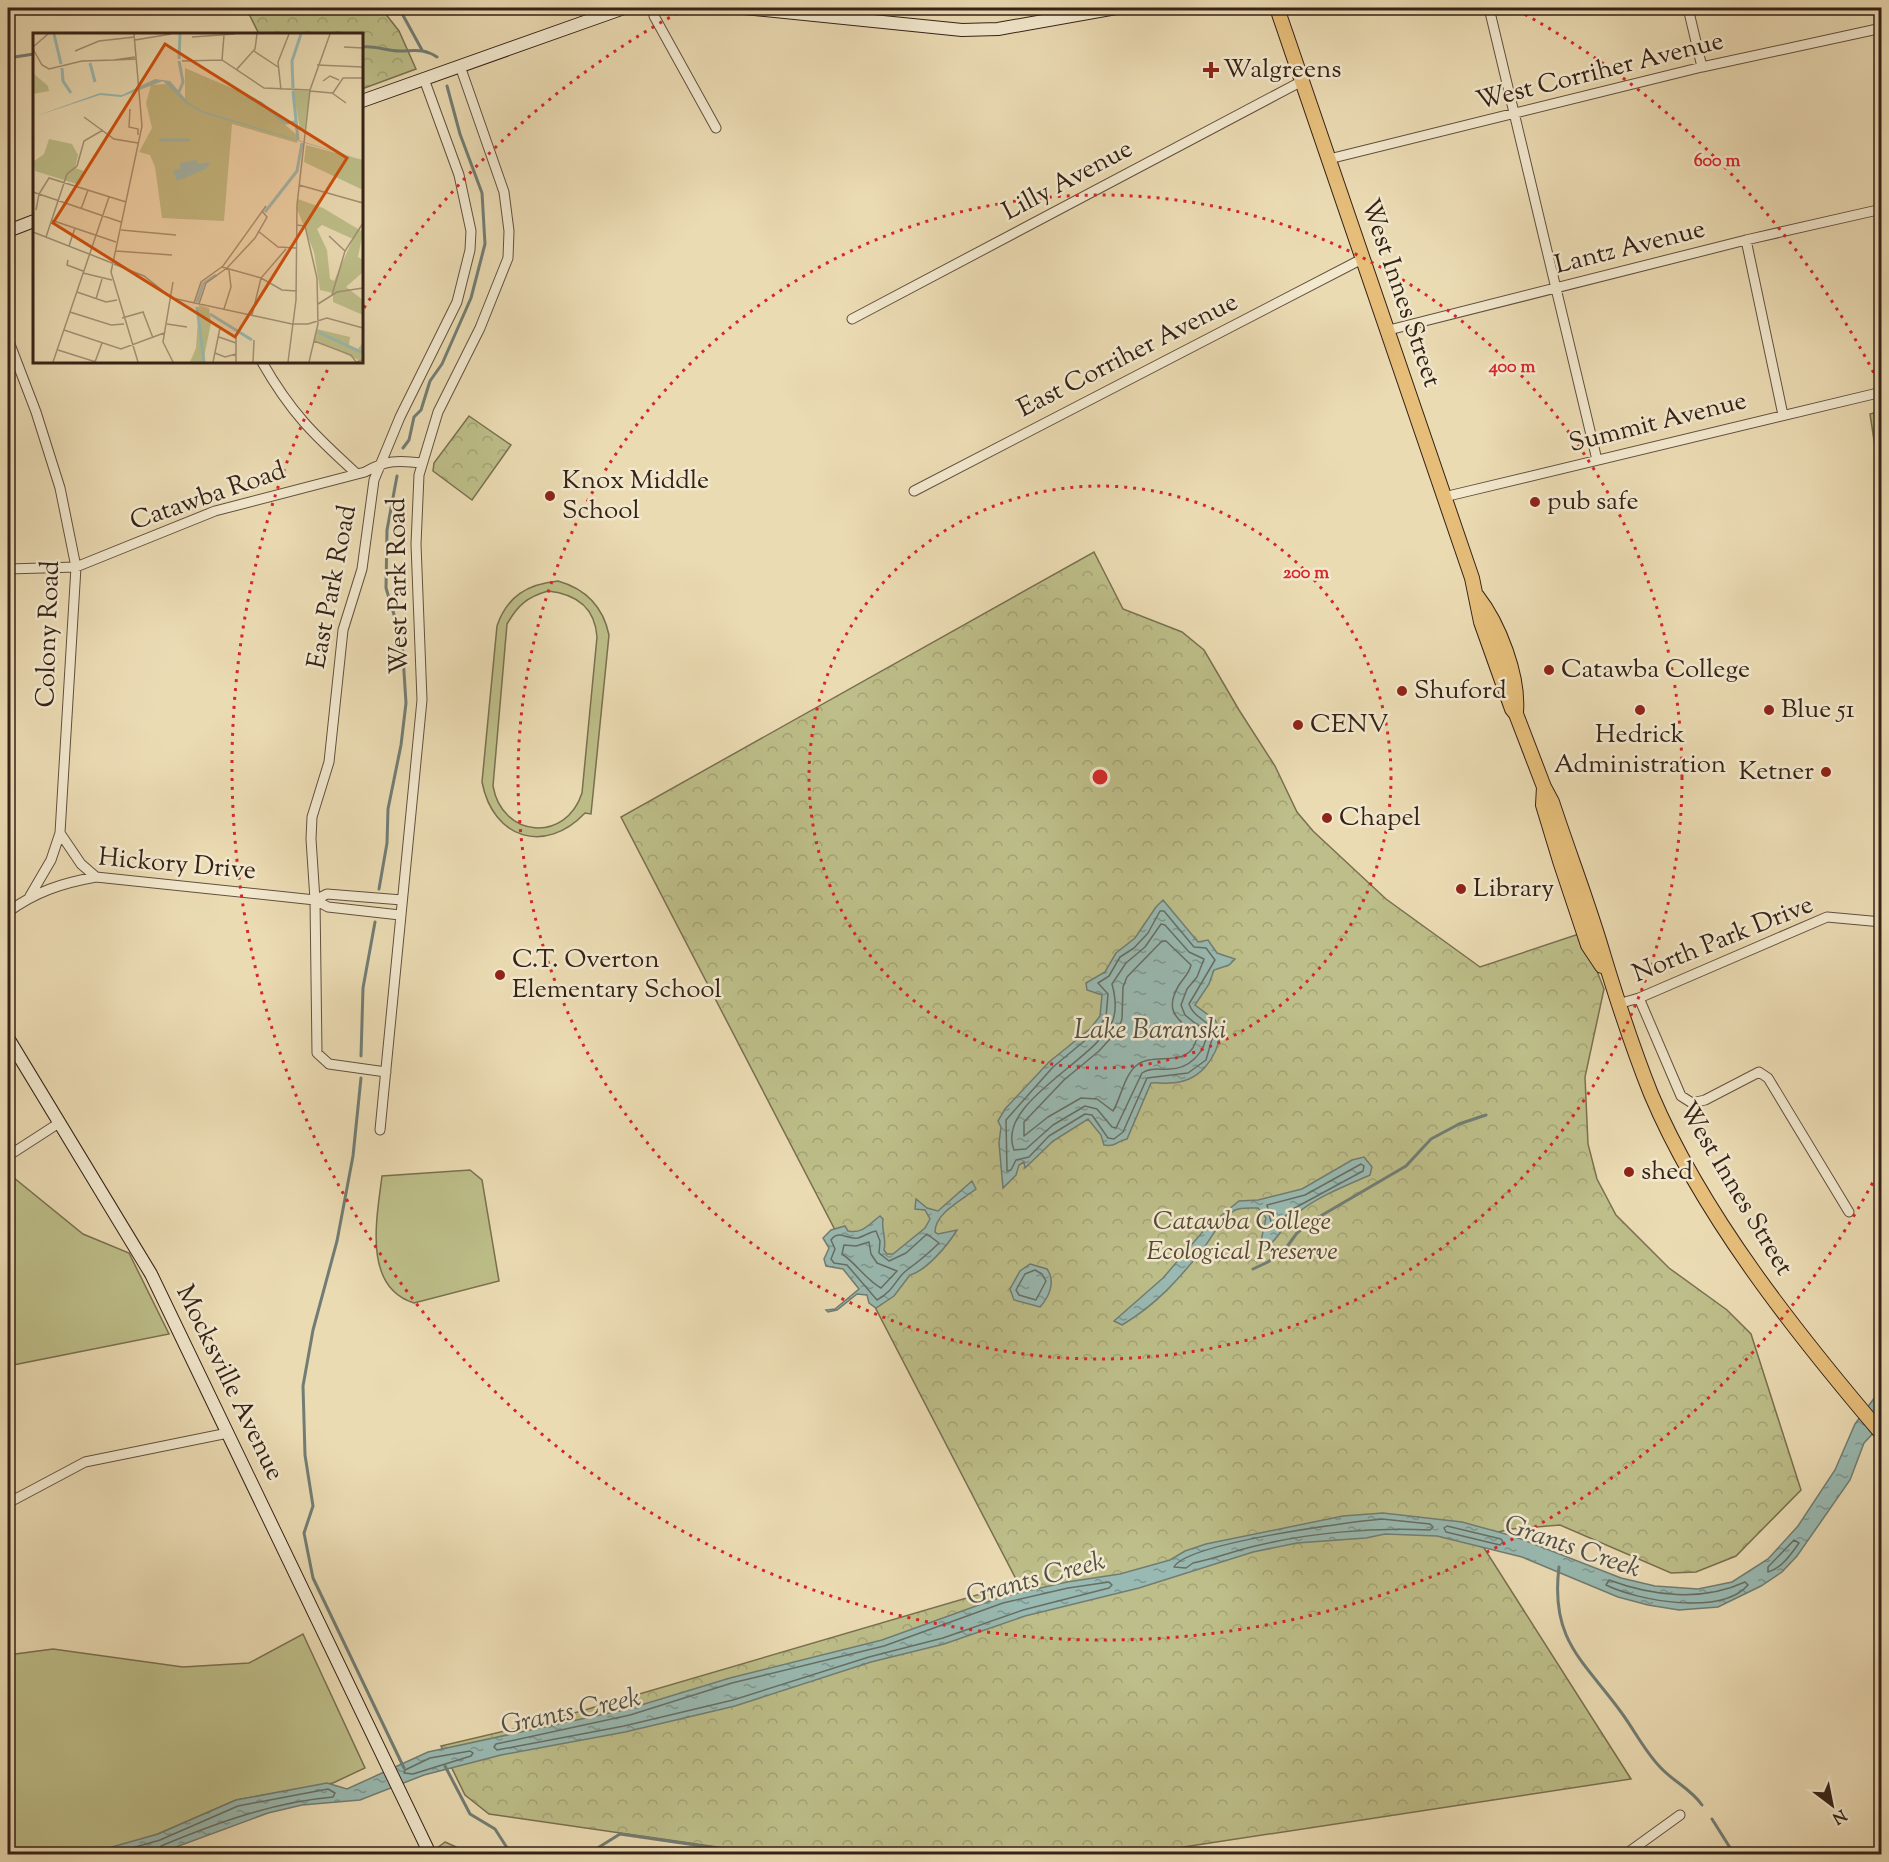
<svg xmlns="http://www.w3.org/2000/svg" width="1889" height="1862" font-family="'Sorts Mill Goudy',serif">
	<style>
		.grass { fill: #bdbe89; stroke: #797050; stroke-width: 1.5; fill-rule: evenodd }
		.forest { fill: url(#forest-crowns); stroke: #797050; stroke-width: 1.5 }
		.water { fill: url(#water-ripples); stroke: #717d74; stroke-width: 1.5 }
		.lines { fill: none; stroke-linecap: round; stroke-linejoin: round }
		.shore { stroke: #676e64; stroke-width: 1.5 }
		.stream { stroke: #717d74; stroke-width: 3 }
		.street-casing { stroke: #62503e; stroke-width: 11 }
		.secondary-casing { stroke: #352217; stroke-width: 14 }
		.primary-casing { stroke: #352217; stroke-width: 16 }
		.street { stroke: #f2e8ce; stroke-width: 9 }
		.secondary { stroke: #f2e8ce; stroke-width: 12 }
		.primary { stroke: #e6be7a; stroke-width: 14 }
		.ring { fill: none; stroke: #d62828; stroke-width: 3; stroke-dasharray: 3 6 }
		.poi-dot { fill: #8f2418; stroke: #f2e8ce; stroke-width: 2 }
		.labels { text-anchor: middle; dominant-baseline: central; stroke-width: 5; stroke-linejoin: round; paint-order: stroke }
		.poi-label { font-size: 26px; fill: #352217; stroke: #f2e8ce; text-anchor: start }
		.street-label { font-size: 26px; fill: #352217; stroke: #f2e8ce }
		.park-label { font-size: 26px; font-style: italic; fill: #574934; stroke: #f2e8ce }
		.water-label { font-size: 27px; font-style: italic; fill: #535046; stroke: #f2e8ce }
		.inset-river { fill: none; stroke: #99bab2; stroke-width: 3 }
		.inset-road { fill: none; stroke: #a29175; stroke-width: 1.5 }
		.view { fill: #cd510e; fill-opacity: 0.15; stroke: #cd510e; stroke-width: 3 }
		.inset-edge { fill: none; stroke: #352217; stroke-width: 3 }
		.centre { fill: #d62828; stroke: #f2e8ce; stroke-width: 3 }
		.ring-label { font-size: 18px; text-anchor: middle; font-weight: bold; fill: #d62828; stroke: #f2e8ce; stroke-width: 5; stroke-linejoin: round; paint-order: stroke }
	</style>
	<defs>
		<pattern id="forest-crowns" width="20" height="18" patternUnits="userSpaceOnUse" patternTransform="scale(1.5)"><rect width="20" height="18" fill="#bdbe89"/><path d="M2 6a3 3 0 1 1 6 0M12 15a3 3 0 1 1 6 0" fill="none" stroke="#a3a376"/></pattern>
		<pattern id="water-ripples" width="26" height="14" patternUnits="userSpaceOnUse" patternTransform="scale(1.5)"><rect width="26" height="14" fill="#99bab2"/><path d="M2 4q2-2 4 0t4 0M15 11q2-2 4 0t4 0" fill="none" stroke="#7e9790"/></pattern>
	</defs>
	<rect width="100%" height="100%" fill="#ebdbb3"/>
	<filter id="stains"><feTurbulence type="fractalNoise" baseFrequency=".00333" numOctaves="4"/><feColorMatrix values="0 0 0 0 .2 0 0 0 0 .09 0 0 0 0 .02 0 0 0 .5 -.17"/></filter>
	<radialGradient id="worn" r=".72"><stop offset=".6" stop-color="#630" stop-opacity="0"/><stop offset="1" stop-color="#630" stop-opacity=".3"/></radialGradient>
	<path class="grass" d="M1881,411H1882L1881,486L1870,414Z
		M558,581C586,589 603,606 609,635L591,814L585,813C545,855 493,839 482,782L497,626C507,596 528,584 558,581ZM548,591C576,594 595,607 597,637L582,793C566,843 502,838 493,786L507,624C518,605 527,597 548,591Z
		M470,1170L482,1180L499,1281L414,1303C362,1287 377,1217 382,1176Z
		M8,1173L83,1234L129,1253L169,1334L8,1366Z
		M303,1634L365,1768L333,1783L236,1800L158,1834L120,1847L87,1854H8V1655L53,1649L183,1667L249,1663Z"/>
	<path class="forest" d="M246,8H381L399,31L416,69L362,89V34H259Z
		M469,416L511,445L472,500L433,471L434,463Z
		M1094,552L1123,609L1182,632L1204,650L1239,710L1275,766L1297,812L1313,831L1386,899L1480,967L1582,933L1604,989L1585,1077L1588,1144L1597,1179L1616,1215L1669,1268L1727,1310L1751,1334L1801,1490L1736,1556L1696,1572L1671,1573L1560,1525L1511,1529L1477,1537L1631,1779L1138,1854H765L489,1814L465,1795L441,1746L547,1721L1018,1583L621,817Z
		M445,1842L472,1854H434L433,1851Z"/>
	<path class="water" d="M1163,900L1198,942L1208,940L1217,953L1235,959L1229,965L1214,970L1209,984L1195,1005L1215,1020L1221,1031C1217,1059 1199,1083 1169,1083C1163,1084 1157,1082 1151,1083L1127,1139C1117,1141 1116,1147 1104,1145L1101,1135L1088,1119L1053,1141L1025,1168L1024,1162L1019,1165L1016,1175L1003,1188L999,1143L1001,1127L998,1121L1005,1109L1049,1062L1090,1029L1100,1016L1102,995L1087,990L1086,983L1105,972L1116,953L1135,938L1156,907Z
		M1364,1157L1372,1167L1370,1175C1345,1186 1316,1197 1295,1215C1281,1226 1277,1245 1259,1250L1266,1218L1258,1208C1251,1208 1241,1207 1235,1210C1220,1219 1213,1236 1203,1249C1178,1280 1156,1305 1122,1325L1114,1321L1163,1278L1206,1228L1239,1201L1258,1200L1302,1189L1352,1160Z
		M972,1181L976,1189C962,1200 935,1213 935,1232L938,1234L957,1230C948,1245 926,1271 910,1275L894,1296L876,1308L869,1303L867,1295L857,1294L837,1310L828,1312L826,1310L835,1309L859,1289L843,1269L826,1266L824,1259L829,1248L823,1238L831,1230L845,1226L848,1231C863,1234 869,1224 880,1216L883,1219C881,1230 887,1238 884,1250L887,1254H893L925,1228L930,1219L925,1210L915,1209L916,1199L927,1208L938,1211Z
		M1030,1264L1047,1269C1056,1282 1049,1297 1040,1307L1014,1300L1010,1289L1020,1271Z
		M1881,1389V1425L1864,1443L1850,1480L1797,1556L1782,1572L1761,1586L1718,1607L1679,1610L1648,1605L1618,1597L1522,1557L1437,1536L1385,1534L1366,1538L1297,1543L1253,1552L1139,1588L1025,1616L944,1644L871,1662L735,1706L625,1732L501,1755L424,1775L360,1800L302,1805L268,1813L157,1854H87L158,1834L236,1800L327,1783L347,1789L428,1752L628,1709L730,1678L882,1640L1001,1597L1067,1582L1120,1574L1170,1560L1185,1551L1206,1544L1343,1516L1383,1513L1462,1522L1513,1536L1621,1578L1655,1586L1698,1589L1732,1582L1768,1559L1798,1526L1835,1470L1855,1424Z"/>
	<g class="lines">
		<path class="shore" d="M1160,911H1164L1194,947L1206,948L1215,960L1189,1004C1193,1017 1208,1020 1214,1032L1206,1060L1188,1073L1147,1078L1123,1132L1114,1139L1108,1138L1092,1115L1085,1114L1049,1136L1029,1157L1016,1160L1011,1170L1007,1171L1006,1120L1053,1067L1094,1033L1106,1017L1108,994L1098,983L1109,976L1120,957L1134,948L1148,933Z
			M1161,924L1165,925L1189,952L1204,959L1197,977L1187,989L1181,1005L1185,1015L1207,1033C1205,1053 1189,1069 1169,1069C1159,1070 1151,1067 1142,1073L1116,1128L1112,1127L1097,1109L1085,1106L1053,1125L1026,1149L1014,1150C995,1102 1098,1060 1113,1020C1117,1008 1115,995 1112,984L1126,963L1145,947Z
			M1162,941H1166L1191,965C1189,974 1184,977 1179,985C1163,1012 1178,1019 1197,1035C1193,1071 1155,1051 1137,1065C1124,1075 1121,1098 1113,1111L1097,1099L1081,1098L1048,1117L1024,1136V1122L1064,1080L1099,1051L1118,1030L1122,1019L1123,987L1127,977Z
			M1361,1164L1364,1166L1363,1171L1291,1210L1276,1227L1272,1226L1267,1205L1305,1195Z
			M876,1231L880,1241L879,1253L889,1261L906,1253L927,1234L939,1243C929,1253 918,1262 907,1270C896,1278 894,1291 877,1300L847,1265L834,1263L831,1259L835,1249L831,1240C839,1229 847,1240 858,1238C864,1236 870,1232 876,1231Z
			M869,1242L871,1254L877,1263L897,1271L881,1288C865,1279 856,1263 842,1254L844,1245L856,1246Z
			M1035,1270L1042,1274L1046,1281L1036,1300L1019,1295L1016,1290L1025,1274Z
			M1382,1519L1430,1524L1433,1527L1430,1530C1372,1527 1307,1533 1251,1547C1231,1552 1213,1559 1193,1563L1186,1568L1174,1567C1187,1543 1349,1522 1382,1519Z
			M1447,1526L1501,1539L1503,1542L1500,1545L1446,1532L1444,1528Z
			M1794,1540L1799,1543C1792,1553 1781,1569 1768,1572V1567Z
			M1609,1580C1652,1596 1702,1602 1745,1582L1748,1585C1721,1616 1639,1601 1606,1585Z
			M1109,1582L1112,1585L1109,1588L1023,1610L943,1638L869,1657L733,1700L624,1726L497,1750L494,1747L496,1744L630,1715L732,1683L884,1646L1003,1603L1068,1588Z
			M470,1751L473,1753L471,1756L413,1774L404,1773L405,1770L430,1758Z
			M111,1854L160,1840L238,1806L328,1789L335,1793L333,1797C274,1802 216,1823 161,1846L157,1854"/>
		<path class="stream" d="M399,8L422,50
			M362,47C375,45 386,51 400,51C415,51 423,48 437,57
			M8,58L34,54
			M403,448L409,440L414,417L421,410L430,381L442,364L471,298L485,244L482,193L460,134L447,86
			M379,889L387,843L388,809L401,745L406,703L402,641L386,588L387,530L397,476
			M361,1056L363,988L375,922
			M361,1078L353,1156L337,1241L313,1330L303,1386L305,1455L313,1506L304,1533L313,1578L404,1768
			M1253,1269L1268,1262L1286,1248L1297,1233L1312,1221L1406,1166L1431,1139L1459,1124L1486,1115
			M1559,1567C1550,1640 1583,1660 1621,1712C1635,1731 1645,1752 1661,1768C1674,1782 1691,1789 1702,1805
			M445,1766L470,1814L495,1829L511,1854
			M1712,1819L1734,1854
			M588,1854L620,1834L716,1848L787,1852L793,1854"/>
		<g class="street-casing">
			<path id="street" d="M653,8L654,16L716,128
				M1489,8L1597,460
				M1688,8L1702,67
				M1329,159L1702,67L1882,28
				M1746,240L1783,415
				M852,319L1304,80
				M1389,330L1746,240L1882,209
				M8,339L36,412L60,488L76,567L60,833L51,860L30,896
				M262,362C291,413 314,435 357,474
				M914,491L1362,259
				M1444,497L1882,392
				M8,569L76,567L215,511L365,472C385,460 399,460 422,463
				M60,833L81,864L96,877
				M8,912C35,892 62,883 96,877L315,900
				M400,915L328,907L315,900L327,894L402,900
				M1639,998L1681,1096L1692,1103L1705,1100L1759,1072L1768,1078L1849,1212
				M1618,1004L1639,998L1827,917L1882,922
				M386,1072L329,1064L317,1053L315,900L311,839L312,817L329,762L343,630L362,569L374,480L400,417L457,302L470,250L471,231L459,175L424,79
				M380,1130L422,700L416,544L419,475L438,412L480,328L508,258L509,231L504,192L460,66
				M8,1156L59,1123
				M8,1503L85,1462L228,1433
				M1626,1854L1680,1815"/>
		</g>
		<g class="secondary-casing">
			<path id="secondary" d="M744,8L962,30L998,29L1116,8
				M362,101L624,8
				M8,231L34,221
				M8,1038L151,1274L430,1854"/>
		</g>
		<g class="primary-casing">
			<path id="primary" d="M1277,8L1472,578L1481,622L1512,709L1516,714L1544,787L1552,802C1569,854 1589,905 1604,957C1618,1003 1633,1049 1651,1094C1702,1215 1797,1334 1882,1434
				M1477,596C1499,624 1519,676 1516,712
				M1544,787L1543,805L1560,861L1588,945L1602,966"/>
		</g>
		<use href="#street" class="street"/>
		<use href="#secondary" class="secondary"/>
		<use href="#primary" class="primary"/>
	</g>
	<g class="ring">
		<circle cx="1100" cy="777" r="291"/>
		<circle cx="1100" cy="777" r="582"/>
		<path d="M1881 1167A873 873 0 1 1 329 367M364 308A873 873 0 0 1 683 10M1517 10A873 873 0 0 1 1881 387"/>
	</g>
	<g class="poi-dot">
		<path d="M1208 61h6v6h6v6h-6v6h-6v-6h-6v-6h6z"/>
		<circle cx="550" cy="496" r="6"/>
		<circle cx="1535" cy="502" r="6"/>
		<circle cx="1549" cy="670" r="6"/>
		<circle cx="1402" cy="691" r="6"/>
		<circle cx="1640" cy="710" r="6"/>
		<circle cx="1769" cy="710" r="6"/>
		<circle cx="1298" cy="725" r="6"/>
		<circle cx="1826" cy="772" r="6"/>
		<circle cx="1327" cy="818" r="6"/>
		<circle cx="1461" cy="889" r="6"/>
		<circle cx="500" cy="975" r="6"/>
		<circle cx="1629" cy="1172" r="6"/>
	</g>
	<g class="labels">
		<g class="poi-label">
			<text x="1223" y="70">Walgreens</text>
			<text x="562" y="481">Knox Middle<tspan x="562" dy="30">School</tspan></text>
			<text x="1547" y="502">pub safe</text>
			<text x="1561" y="670">Catawba College</text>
			<text x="1414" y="691">Shuford</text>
			<text x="1781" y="710">Blue 51</text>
			<text x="1310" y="725">CENV</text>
			<text x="1640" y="735" text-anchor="middle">Hedrick<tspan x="1640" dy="30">Administration</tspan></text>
			<text x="1814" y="772" text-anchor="end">Ketner</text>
			<text x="1339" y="818">Chapel</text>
			<text x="1473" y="889">Library</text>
			<text x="512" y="960">C.T. Overton<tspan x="512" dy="30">Elementary School</tspan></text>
			<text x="1641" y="1172">shed</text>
		</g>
		<g class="street-label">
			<text transform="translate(1600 72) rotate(-14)">West Corriher Avenue</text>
			<text transform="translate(1068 181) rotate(-28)">Lilly Avenue</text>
			<text transform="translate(1630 248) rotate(-14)">Lantz Avenue</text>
			<text transform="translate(1400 293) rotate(71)">West Innes Street</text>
			<text transform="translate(1128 356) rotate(-27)">East Corriher Avenue</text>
			<text transform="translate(1658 423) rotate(-14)">Summit Avenue</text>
			<text transform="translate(208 497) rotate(-19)">Catawba Road</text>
			<text transform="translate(399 586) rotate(-91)">West Park Road</text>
			<text transform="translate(333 587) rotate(-79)">East Park Road</text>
			<text transform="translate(49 634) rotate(-88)">Colony Road</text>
			<text transform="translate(177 865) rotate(5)">Hickory Drive</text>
			<text transform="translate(1723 940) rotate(-22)">North Park Drive</text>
			<text transform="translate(1735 1189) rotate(59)">West Innes Street</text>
			<text transform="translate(229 1383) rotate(64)">Mocksville Avenue</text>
		</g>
		<g class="park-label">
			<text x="1242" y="1222">Catawba College<tspan x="1242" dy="30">Ecological Preserve</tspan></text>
		</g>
		<g class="water-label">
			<text x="1150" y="1031">Lake Baranski</text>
			<text transform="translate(1572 1548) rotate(19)">Grants Creek</text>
			<text transform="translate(1036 1580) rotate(-15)">Grants Creek</text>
			<text transform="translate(571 1713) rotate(-12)">Grants Creek</text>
		</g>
	</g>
	<g transform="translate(33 33)">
		<rect width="330" height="330" fill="#ebdbb3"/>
		<path d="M0,40L15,53L16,58L0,61ZM16,106L39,111L45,122L42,135L51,138L47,152L2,138L0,129L11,121ZM273,112L330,127V157L271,129ZM265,166L290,175L330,199L325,224L330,227V239L313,254L330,267V282L300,269V260L287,257L281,219L264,176ZM289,192L320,206L301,248L297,246L294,217L284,196Z" fill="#bdbe89" fill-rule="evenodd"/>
		<path d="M152,35L222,65L265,103L264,110L199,91L191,188L129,185L122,134L117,122L106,119L119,95L113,70L118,52L133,51L152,67ZM260,57L277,58L271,100L267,96ZM166,272L176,275L178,290L170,329H157L163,315ZM284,296L317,304L316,312L325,316L330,309V329L281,307Z" fill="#bdbe89"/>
		<path d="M122,46L137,48L156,70L170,78L330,127L170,80L152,70L130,48L88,64L67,62L0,84L67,60L89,62ZM163,127L165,131L177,129L173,136L144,148L140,137L147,136V130Z" fill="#99bab2"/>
		<path class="inset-river" d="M21,1L28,31M146,26L147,1M57,30L62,49M29,35L30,48L38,60M260,55L259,28L268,1M260,58L265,107M146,59L150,49L146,28M214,64L228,70L252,90L263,89M126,107H157M232,179L264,138L269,110M164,269L170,251L183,242M164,274L171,329M177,281L219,307M285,299L330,320"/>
		<path class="inset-road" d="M101,1L109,93L78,239L105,329M159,4L202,1M102,7L138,1M0,14L15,1M311,14L330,15M0,16L9,32L16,36L49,28L81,27M42,18L66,8L102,4M221,18L245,34M102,24L81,27L104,26M189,27L191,2M149,28L189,27L231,55L277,57M284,32L330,34M204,36L222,16L224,1M290,48L297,43L306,47M248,57L245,29L256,1M277,58L299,60L313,70M300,60L310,45H330M97,76L96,94L105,96V102M51,84L81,106L105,110M266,152L330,170M0,159L88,189M48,176L55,157M3,177L6,161L16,145L93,169M18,187L83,209M263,192L272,193L284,245L285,291L276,329M88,197L143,202M225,198L245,214L263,215M0,199L79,230M296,203L312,218M13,204L34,141L44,133L51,108L70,97M36,213L42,195M83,218L139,222M35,227L34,232L50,238M81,231L111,243L139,265L259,291H275L294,285L330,295M189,234L228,245L249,257L264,258M50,240L79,247M44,259L73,269L84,267M299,262L312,218L330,190M63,266L69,246M161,270L168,249L190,233L233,173M166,271L173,250L194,235L222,205L234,184L229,178M285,271L304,259L330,255M191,276L198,254L196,237M37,279L78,292L91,291M219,282L228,245L253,216M89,285L110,279L120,305M134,291L154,294M31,297L88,316L131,300M186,304L203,310M281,308L318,322L323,329L330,327M25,317L63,329M182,320L192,324L203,321M20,329L76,164M62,329L69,310M140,329L130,309L140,249M180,329L187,295M203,329V301M220,329L221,307M255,329L263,267L264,172L277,57L297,1"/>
		<path class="view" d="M132,11L314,125L202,304L20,190Z"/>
		<rect width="330" height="330" class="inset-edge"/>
	</g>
	<circle cx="1100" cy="777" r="9" class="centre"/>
	<g class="ring-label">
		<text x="1717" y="166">600 m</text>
		<text x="1512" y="372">400 m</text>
		<text x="1306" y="578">200 m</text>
	</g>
	<rect width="1889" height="1862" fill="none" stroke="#ebdbb3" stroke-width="30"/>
	<rect x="9" y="9" width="1871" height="1844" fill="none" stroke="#352217" stroke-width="3"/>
	<rect x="15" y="15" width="1859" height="1832" fill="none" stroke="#352217" stroke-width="1.5"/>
	<g transform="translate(1832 1805) rotate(148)" stroke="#f2e8ce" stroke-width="4.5" paint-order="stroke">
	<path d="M0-4.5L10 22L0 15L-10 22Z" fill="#352217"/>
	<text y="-9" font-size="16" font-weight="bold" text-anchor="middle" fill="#352217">N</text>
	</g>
	<rect width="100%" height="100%" filter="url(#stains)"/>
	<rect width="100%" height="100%" fill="url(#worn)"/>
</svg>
